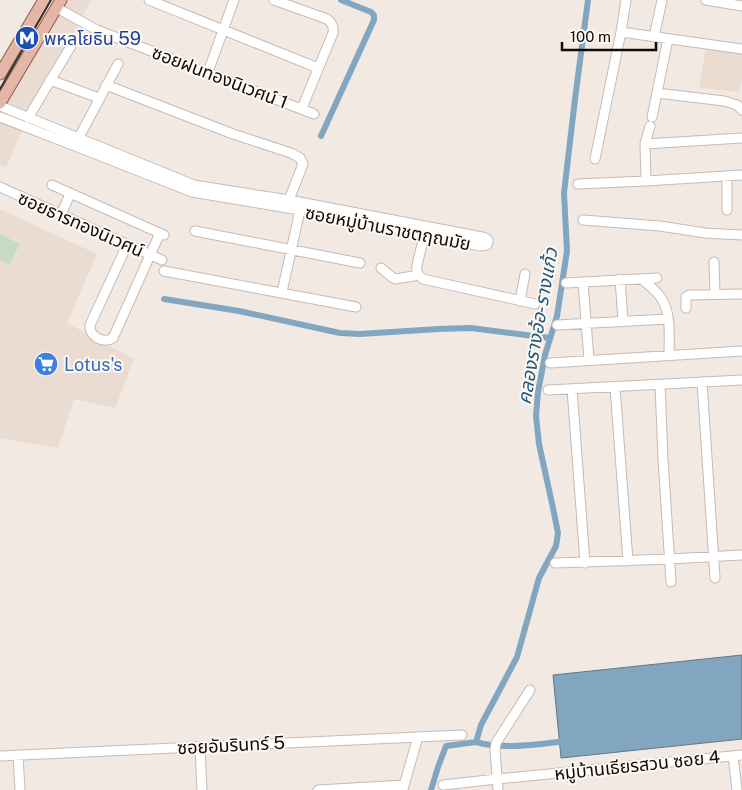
<svg xmlns="http://www.w3.org/2000/svg" width="742" height="790" font-family="'Public Sans','Noto Sans Thai',sans-serif">
	<style>
		.built { fill: #ebdcd1 }
		.green { fill: #c7dac4 }
		.water { fill: #82a6c0; stroke: #5f7889 }
		.lines { fill: none; stroke-linecap: round; stroke-linejoin: round }
		.canal { stroke: #82a6c0; stroke-width: 6 }
		.minor-casing { stroke: #c4bbb5; stroke-width: 11 }
		.major-casing { stroke: #8c5a4b; stroke-width: 13 }
		.minor { stroke: #fff; stroke-width: 9 }
		.major { stroke: #e3b6a8; stroke-width: 11 }
		.rail { stroke: #35312e; stroke-width: 2 }
		.labels { text-anchor: middle; dominant-baseline: central; stroke-width: 4; stroke-linejoin: round; paint-order: stroke }
		.transit-label { font-size: 18px; fill: #164399; stroke: #fef7f2; text-anchor: start }
		.street-label { font-size: 18px; fill: #0e0b09; stroke: #fef7f2 }
		.shop-label { font-size: 18px; fill: #366cbe; stroke: #fef7f2; text-anchor: start }
		.water-label { font-size: 19px; font-style: italic; fill: #1b587c; stroke: #fef7f2 }
	</style>
	<rect width="100%" height="100%" fill="#f2e9e3"/>
	<path class="built" d="M67,0H91L70,42L49,77L23,129L6,168L0,164V116Z
		M706,46L742,53V79L739,92L699,88Z
		M0,209L97,254L67,323L134,359L115,408L74,399L58,448L0,438V260L9,265L20,244L0,234Z"/>
	<path class="green" d="M0,234L20,244L9,265L0,260Z"/>
	<path class="water" d="M742,655V739L561,758L553,675Z"/>
	<g class="lines">
		<path class="canal" d="M321,136L374,20V15L371,12L341,0
			M164,299L239,311L340,333L360,334L438,329L471,328L550,338
			M476,742C503,750 538,744 566,741
			M431,790L438,767L446,746L476,742L481,725L517,657L539,578L556,546L558,533L553,508L539,444L536,416L538,392L545,355L557,316L567,251L564,193L575,99L588,0"/>
		<g class="minor-casing">
			<path id="minor" d="M149,0L318,68
				M274,0L327,19C332,23 334,26 333,33L302,108
				M706,0L742,6
				M57,8L97,30L314,114
				M621,32L742,49
				M654,37L662,0
				M208,72L234,0
				M50,80L99,98
				M106,85L233,134L291,153L300,158L303,164L289,200
				M657,93L724,101L737,105L742,110
				M0,106L194,185L289,200L482,237C487,238 490,240 487,245L480,246L425,234L353,221L300,210L192,192L75,146L0,117
				M652,117L668,39
				M28,118L71,46
				M76,143L118,64
				M645,144L742,138
				M595,159L621,32L626,0
				M646,181L645,144L650,126
				M578,184L646,181L742,175
				M52,185L164,235
				M0,187L162,260
				M727,210V176
				M61,215L70,194
				M583,220L660,226L705,233L742,235
				M426,228L417,265C416,272 418,275 423,279L535,304
				M195,231L360,263
				M127,245L90,325C89,337 104,344 113,338L160,233
				M714,262L715,294
				M381,268L393,278L396,279L419,275
				M164,271L356,307
				M620,279L623,321
				M642,279C647,284 654,289 659,295C672,311 669,336 669,355
				M583,282L589,360
				M566,283L657,278
				M282,292L300,210
				M520,301L525,274
				M686,308V297L689,295L742,294
				M557,325L668,319
				M550,363L742,351
				M702,382L715,578
				M660,385L663,458L671,582
				M615,387L628,561
				M572,389L585,563
				M548,390L742,380
				M555,563L670,559L742,555
				M200,747L202,790
				M18,755L20,790
				M0,756L462,735
				M733,756L737,790
				M443,785L497,779L742,755
				M403,789L418,737
				M318,790L404,785
				M498,790L495,750L496,743L530,690"/>
		</g>
		<g class="major-casing">
			<path id="major" d="M0,74L44,0
				M0,103L61,0"/>
		</g>
		<use href="#minor" class="minor"/>
		<use href="#major" class="major"/>
		<path class="rail" d="M0,89L51,0"/>
	</g>
	<defs>
		<g id="metro-disc" transform="scale(1.25)"><circle r="9.5" fill="#1a4fb4" stroke="#fef7f2"/><path d="M-5.5 5V-5H-3L0 0L3-5H5.5V5H3V-.5L0 4L-3-.5V5Z" fill="#fff"/></g>
		<g id="supermarket-disc" transform="scale(1.25)"><circle r="9.5" fill="#3f7fe0" stroke="#fef7f2"/><path d="M-6-5.5h2.5l.6 2H6L4.5 2H-2.5L-4.4-4H-6ZM-1.5 3.2a1.3 1.3 0 1 0 .1 0ZM3 3.2a1.3 1.3 0 1 0 .1 0Z" fill="#fff"/></g>
	</defs>
	<g fill-rule="evenodd">
		<use href="#metro-disc" x="27" y="38"/>
		<use href="#supermarket-disc" x="46" y="364"/>
	</g>
	<g class="labels">
		<g class="transit-label">
			<text x="44" y="38">พหลโยธิน 59</text>
		</g>
		<g class="street-label">
			<text transform="translate(220 77) rotate(21)">ซอยฝนทองนิเวศน์ 1</text>
			<text transform="translate(81 224) rotate(24)">ซอยธารทองนิเวศน์</text>
			<text transform="translate(388 228) rotate(11)">ซอยหมู่บ้านราชตฤณมัย</text>
			<text transform="translate(231 745) rotate(-3)">ซอยอัมรินทร์ 5</text>
			<text transform="translate(637 765) rotate(-6)">หมู่บ้านเธียรสวน ซอย 4</text>
		</g>
		<g class="shop-label">
			<text x="64" y="364">Lotus's</text>
		</g>
		<g class="water-label">
			<text transform="translate(537 326) rotate(-80)">คลองรางอ้อ-รางแก้ว</text>
		</g>
	</g>
	<path d="M562 42v8h94v-8" fill="none" stroke="#0e0b09" stroke-width="2.5"/>
	<text x="570" y="42" font-size="15" fill="#0e0b09" stroke="#fef7f2" stroke-width="4" paint-order="stroke">100 m</text>
</svg>
